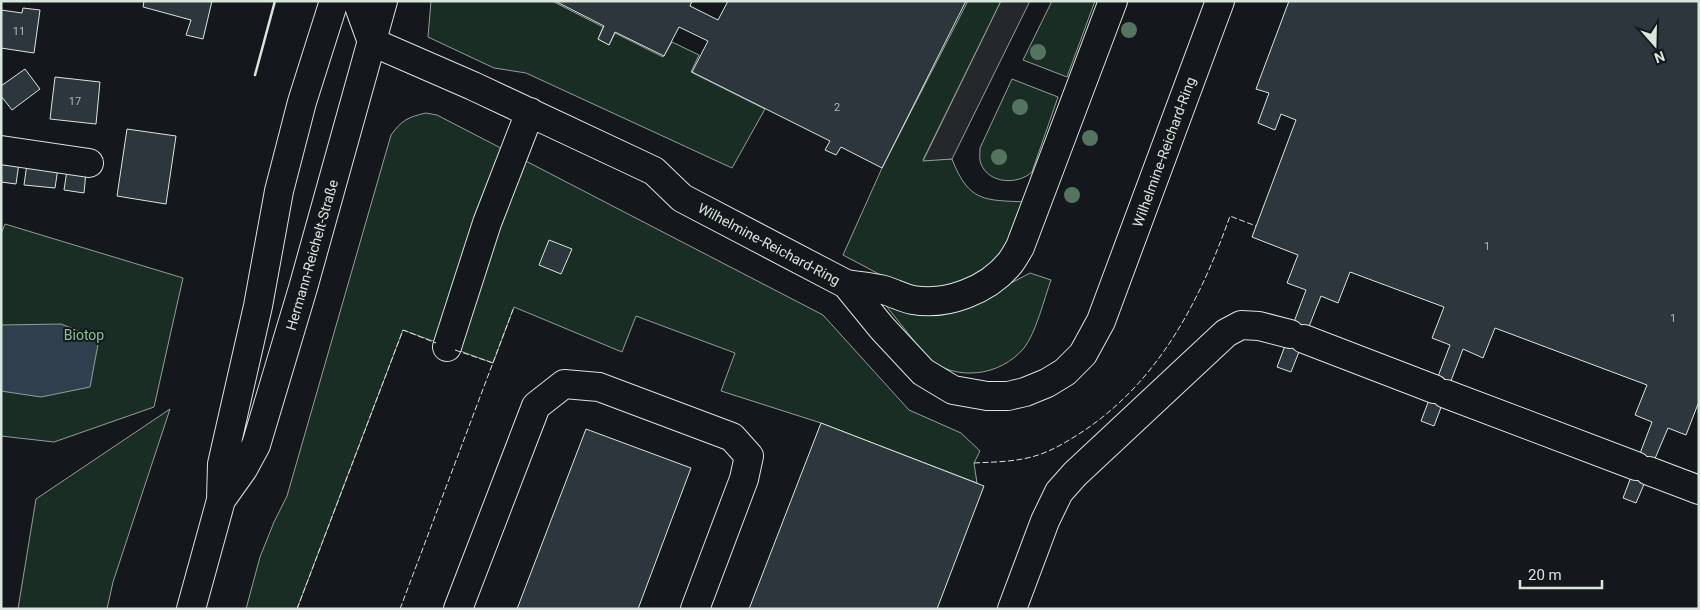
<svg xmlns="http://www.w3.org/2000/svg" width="1700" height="610" font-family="Roboto,sans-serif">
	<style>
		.green { fill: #1a2d24; stroke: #939e99 }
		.parking { fill: #24282b; stroke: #939e99 }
		.water { fill: #2f3f4d; stroke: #939e99 }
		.building { fill: #2c363c; stroke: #d8e6dc }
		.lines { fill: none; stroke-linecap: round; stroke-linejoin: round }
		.minor-casing { stroke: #d8e6dc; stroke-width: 30 }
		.major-casing { stroke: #d8e6dc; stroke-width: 30 }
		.minor { stroke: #14181c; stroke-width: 28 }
		.major { stroke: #14181c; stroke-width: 28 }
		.fence { stroke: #d8e6dc; stroke-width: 1; stroke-dasharray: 6 2.5; stroke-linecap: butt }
		.wall { stroke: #d8e6dc; stroke-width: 2.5 }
		.tree { fill: #55745f }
		.labels { text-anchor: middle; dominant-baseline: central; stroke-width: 4; stroke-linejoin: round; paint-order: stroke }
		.number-label { font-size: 11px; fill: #adbab4 }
		.street-label { font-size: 14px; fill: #d8e6dc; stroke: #14181c }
		.park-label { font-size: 14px; fill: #8ac095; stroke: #14181c }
	</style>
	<rect width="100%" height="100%" fill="#14181c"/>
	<path class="green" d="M431,1H552L603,27L598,39L609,45L615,33L663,57L672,42L699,55L691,72L765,109L732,168L526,73L494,68L428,37Z
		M968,1H1001L923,160L952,159C969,203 985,200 1027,202L1010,245L997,262L967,284L925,290L894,282L843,255L882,168Z
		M1052,1H1095L1067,77L1023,60Z
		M1012,79L1058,97L1032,172C1018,185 989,184 981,164C979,159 980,154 980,148Z
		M426,113L437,115L823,315L909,410L961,433L980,451L974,463L977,483L821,423L721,391L735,353L636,316L622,352L514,307L493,363L403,330L297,609H246L260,557L274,522L287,496L391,135C402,120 408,117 426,113Z
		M5,224L183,278L154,407L54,442L1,436V234Z
		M1030,273L1051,280C1044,299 1036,333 1024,348C1000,377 954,382 927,357L883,302H975Z
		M170,409L113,582L107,609H18L36,499Z"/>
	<path class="parking" d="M1001,1H1030L952,159L923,161Z"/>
	<path class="water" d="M61,324L99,339L90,387L41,397L1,391V325Z"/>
	<path class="building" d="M144,1H212L203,39L186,35L191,20L143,7Z
		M555,1H692L690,6L718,20L728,1H966L882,168L841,147L836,155L825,150L830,141L692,72L708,41L679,27L664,56L615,32L609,45L598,39L604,26Z
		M1289,1H1699V405L1698,404L1686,435L1668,428L1636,503L1623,498L1652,422L1635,415L1647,385L1495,328L1483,358L1463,349L1434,426L1421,421L1450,345L1432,338L1444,307L1350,272L1338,303L1321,296L1291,372L1277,367L1306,290L1287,283L1298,255L1252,237L1296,120L1281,114L1275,130L1258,123L1269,93L1256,89Z
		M23,8L40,10L34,53L1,48V10L22,13Z
		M25,69L40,89L12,110L1,96V86Z
		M55,77L100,82L96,124L50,119Z
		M127,129L176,136L166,204L117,196Z
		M1,161L19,163L16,184L1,182Z
		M27,164L58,168L55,188L24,185Z
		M67,170L86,172L84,193L64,190Z
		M549,240L572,249L561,274L539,265Z
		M821,423L984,486L937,609H749Z
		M586,429L691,468L638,609H517Z"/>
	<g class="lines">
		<g class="minor-casing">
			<path id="minor" d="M357,1L372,42L473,86L654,171L682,198L846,284L882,328L923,372L953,390L987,396H1008L1025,392L1047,383L1065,372L1083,354L1101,321L1220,1
				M1,150L89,163
				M846,284C858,286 871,287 884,290C894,293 903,298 913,300C947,306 988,290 1010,263C1014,258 1017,252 1020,247L1113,1
				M1304,339L1434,389
				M447,347L487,223L530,112
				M1446,394L1636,466
				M1649,471L1699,490
				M458,609L536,406L564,384L599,387L732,437L749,456L744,479L695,609
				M1012,609L1045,521L1059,492L1075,474L1226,333L1241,325L1259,326L1290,334"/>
		</g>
		<g class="major-casing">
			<path id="major" d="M221,500L243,469L256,445L303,288L383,1
				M191,609L221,500L222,464L258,306L279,191L302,102L334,1"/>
		</g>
		<use href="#minor" class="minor"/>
		<use href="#major" class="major"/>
		<path class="fence" d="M455,350L493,363
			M974,463C992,462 1010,462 1027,458C1047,454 1065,443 1082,432C1159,381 1200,301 1230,216L1256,226
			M297,609L403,330L436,343
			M400,609L514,307"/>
		<path class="wall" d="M255,75L275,1"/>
	</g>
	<g class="tree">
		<circle cx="1129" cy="30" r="8"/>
		<circle cx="1038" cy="52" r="8"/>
		<circle cx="1020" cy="107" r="8"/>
		<circle cx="1090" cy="138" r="8"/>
		<circle cx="999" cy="157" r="8"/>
		<circle cx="1072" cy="195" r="8"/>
	</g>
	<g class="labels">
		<g class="number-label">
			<text x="19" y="31">11</text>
			<text x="75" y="101">17</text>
			<text x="837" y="107">2</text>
			<text x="1487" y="246">1</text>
			<text x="1673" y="318">1</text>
		</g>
		<g class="street-label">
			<text transform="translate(1164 152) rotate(-70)">Wilhelmine-Reichard-Ring</text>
			<text transform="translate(769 244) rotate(28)">Wilhelmine-Reichard-Ring</text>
			<text transform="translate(312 255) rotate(-74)">Hermann-Reichelt-Straße</text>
		</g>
		<g class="park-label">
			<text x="84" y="335">Biotop</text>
		</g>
	</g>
	<rect width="1700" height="610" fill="none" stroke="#d8e6dc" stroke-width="5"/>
	<g transform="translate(1655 45) rotate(160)" stroke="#14181c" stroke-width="4" paint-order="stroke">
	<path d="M0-4L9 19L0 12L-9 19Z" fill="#d8e6dc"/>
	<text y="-8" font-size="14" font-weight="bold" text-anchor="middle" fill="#d8e6dc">N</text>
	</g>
	<path d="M1520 580v8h82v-8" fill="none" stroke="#d8e6dc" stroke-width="2.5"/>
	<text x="1528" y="580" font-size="15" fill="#d8e6dc" stroke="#14181c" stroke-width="4" paint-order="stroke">20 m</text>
</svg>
